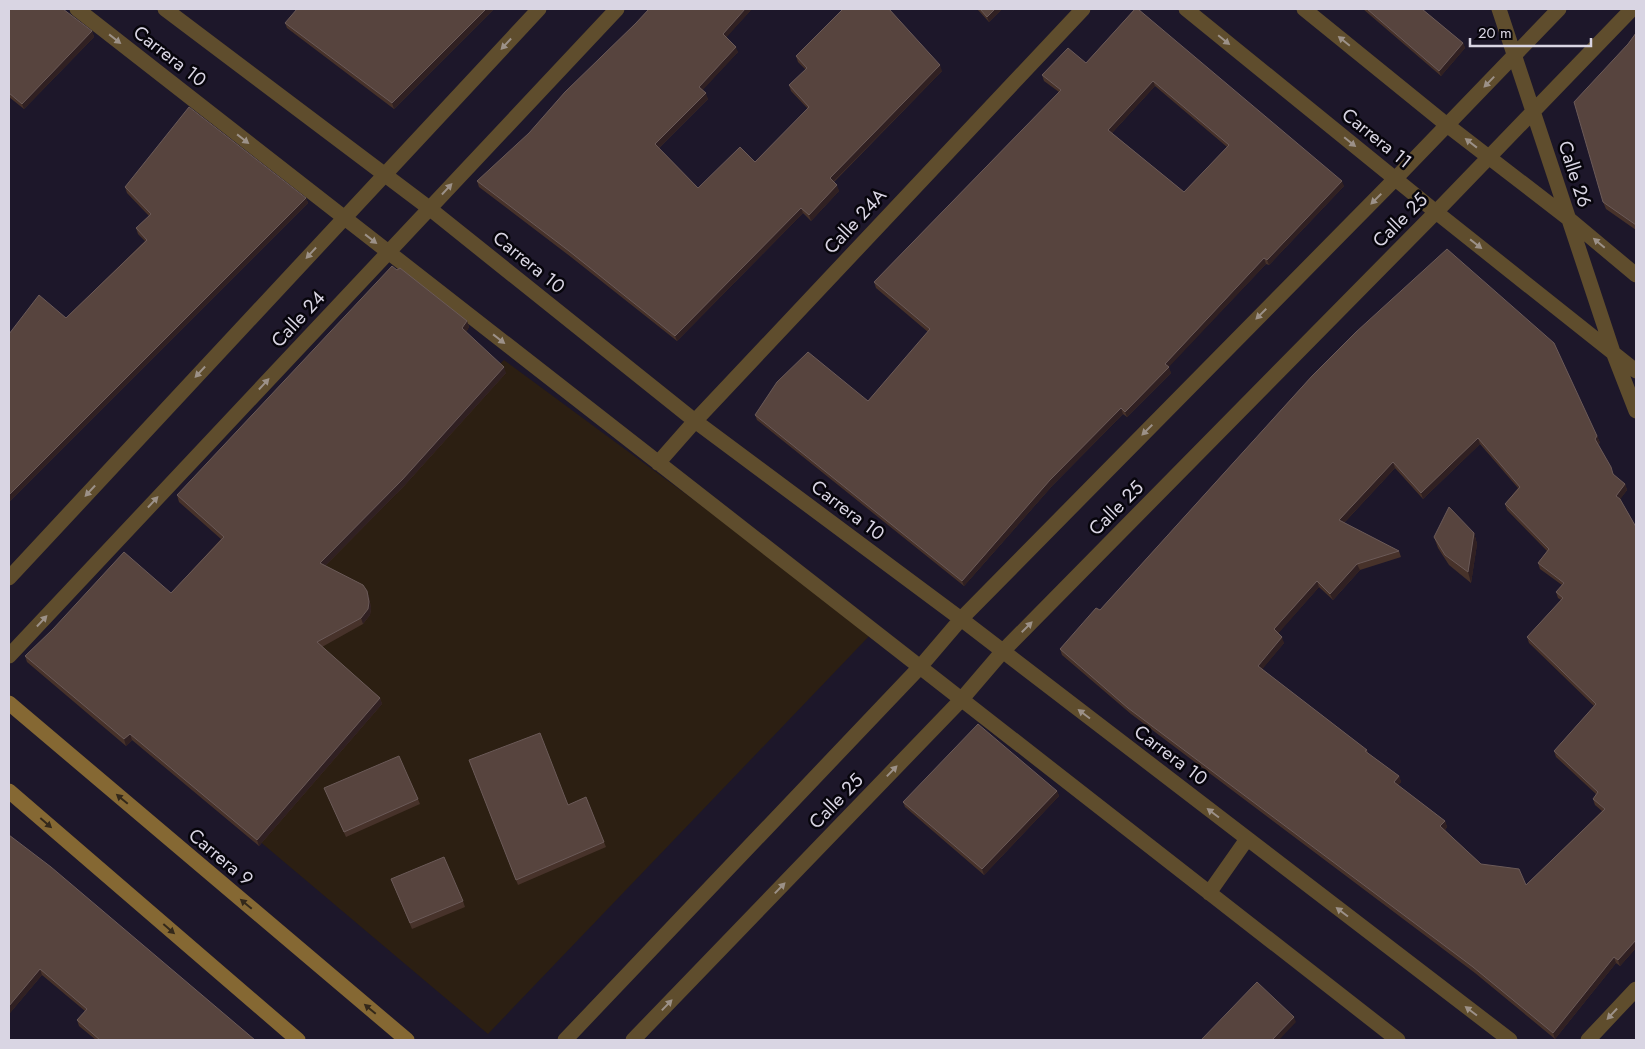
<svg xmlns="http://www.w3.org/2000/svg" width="1645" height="1049" font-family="Jost,sans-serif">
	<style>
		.education { fill: #2c1f12 }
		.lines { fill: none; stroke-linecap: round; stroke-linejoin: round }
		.street { stroke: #5f4d2d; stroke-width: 15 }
		.secondary { stroke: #856833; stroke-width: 15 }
		.wall { fill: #47322a; fill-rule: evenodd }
		.shaded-wall { fill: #302022 }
		.building { fill: #57443e; stroke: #6b5a58; fill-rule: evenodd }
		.oneway { fill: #9c9188 }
		.oneway2 { fill: #33281a }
		.labels { text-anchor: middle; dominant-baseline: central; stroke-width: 5; stroke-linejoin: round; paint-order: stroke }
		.street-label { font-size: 19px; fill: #d9d5e3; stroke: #07050c }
	</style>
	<rect width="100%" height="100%" fill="#1d172a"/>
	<path class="education" d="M504,360L873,632L488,1034L128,730Z"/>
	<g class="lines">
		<path class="street" d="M77,9L1398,1040
			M165,9L429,208L695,421L961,619L1510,1040
			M1186,9L1436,212L1636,371
			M1304,9L1447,125L1569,219L1636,275
			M1499,9L1613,352L1636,411
			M658,463L695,421L1083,9
			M9,578L539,9
			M9,656L617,9
			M1209,893L1247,839
			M565,1040L920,667L961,619L1395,179L1559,9
			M633,1040L961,700L1003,651L1436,212L1632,9
			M1588,1040L1636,989"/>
		<path class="secondary" d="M9,703L407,1040
			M9,791L298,1040"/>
	</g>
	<path class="wall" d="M9,9L92,31L94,37L24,109L9,97Z
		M494,9L394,109L287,28L285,23Z
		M977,9H1002L989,22Z
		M1135,9L1344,186L1269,265L1266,264L1168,367L1171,373L1127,417L1123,414L1052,486L964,586L757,420L755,415L868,401L928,332L876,288L874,282L1059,92L1044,81L1042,75L1086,63ZM1155,86L1227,147L1184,192L1112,133Z
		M1363,9H1422L1463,43L1465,48L1441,76Z
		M751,10L726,37L738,52L702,90L708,99L659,148L698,188L755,162L808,109L791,91L789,85L806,70L798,62L796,56L942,71L834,182L839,191L811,221L803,213L677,341L571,257L479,187L477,181Z
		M1636,33V230L1606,209L1603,202L1628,44Z
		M125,187L306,198L308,203L9,502V334L66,318L145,241L138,234L136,228L149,216L127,193Z
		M467,321L469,327L466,332L506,373L404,486L325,566L367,591L369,597L371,608L370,615L363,624L322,647L380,698L382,704L259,846L132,740L126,746L27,662L25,656L171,593L221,539L179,502L177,495Z
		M1312,376L1597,436L1600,443L1598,444L1614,475L1625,484L1627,490L1620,499L1636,527V948L1620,966L1616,963L1555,1039L1475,973L1131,714L1062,655L1060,649L1100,610ZM1480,444L1518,488L1505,504L1507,510L1547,551L1538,563L1540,569L1562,585L1556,592L1558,598L1561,600L1527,637L1529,643L1594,706L1554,751L1556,757L1596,794L1593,799L1595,805L1602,811L1526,885L1481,864L1445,830L1447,827L1445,821L1398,785L1401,782L1399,776L1368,753L1367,750L1262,669L1284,643L1278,633L1319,587L1333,600L1360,570L1401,557L1399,551L1344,523L1395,468L1423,499Z
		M1474,533L1477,544L1471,583L1449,565L1438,548L1434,537Z
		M469,760L568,805L586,797L606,847L518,885Z
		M324,788L418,799L420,804L346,837Z
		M1057,791L1059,796L984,875L905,807L903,802Z
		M9,835L255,1040H96L79,1026L77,1020L85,1011L42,975L9,1014Z
		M393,884L463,901L465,907L412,929Z"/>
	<path class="shaded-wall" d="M486,9H494L394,109L392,103Z
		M745,9H751V10L725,39L723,34Z
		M995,9H1002L989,22L987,17Z
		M92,31L94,37L24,109L22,104Z
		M1463,43L1465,48L1441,76L1439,71Z
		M736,47L738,52L701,92L699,87Z
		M940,65L942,71L832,183L830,178Z
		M1153,81L1155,86L1110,135L1108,130Z
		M706,93L708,99L657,150L655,144Z
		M1342,181L1344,186L1269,265L1267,260Z
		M837,185L839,191L811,221L809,215Z
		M306,198L308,203L9,502V495Z
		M801,208L803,213L677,341L675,336Z
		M1264,258L1266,264L1167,369L1165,364Z
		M467,321L469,327L465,334L462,328Z
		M504,367L506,373L404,486L322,569L320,563Z
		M1169,367L1171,373L1127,417L1125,412Z
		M1121,408L1123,414L1052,486L964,586L962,581L1050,480Z
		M1597,436L1600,443L1597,445L1595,439Z
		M1478,438L1480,444L1423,499L1421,493Z
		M1393,462L1395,468L1341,526L1339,520Z
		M1625,484L1627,490L1618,502L1616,496Z
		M1474,533L1477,544L1471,583L1468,572Z
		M1357,564L1360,570L1333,600L1330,594Z
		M1317,581L1319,587L1277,635L1274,629Z
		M367,591L369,597L371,608L370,615L363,624L361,618Z
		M1282,637L1284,643L1260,672L1258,666Z
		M380,698L382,704L259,846L257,840Z
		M130,734L132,740L126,746L124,739Z
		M1399,776L1401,782L1396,788L1394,782Z
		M1057,791L1059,796L984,875L982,869Z
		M1445,821L1447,827L1443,832L1440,826Z
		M1636,940V948L1620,966L1618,960Z
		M1614,957L1616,963L1555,1039L1553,1033Z
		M40,969L42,975L9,1014V1006Z
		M1294,1017L1296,1022L1279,1040H1272Z"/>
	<path class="building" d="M9,9H63L92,31L22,104L9,93Z
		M297,9H486L392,103L285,23Z
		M649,9H745L723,34L736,47L699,87L706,93L655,144L698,188L740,147L755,162L809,107L789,85L807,68L796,56L843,9H889L940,65L830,178L837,185L809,215L801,208L675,336L569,251L477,181L529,133L565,92L636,23Z
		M980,9H995L987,17Z
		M1135,9H1138L1342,181L1267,260L1264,258L1165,364L1169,367L1125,412L1121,408L1050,480L962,581L755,415L777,382L808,352L868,401L930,329L874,282L1061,90L1042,75L1068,48L1086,63ZM1153,81L1229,145L1184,192L1108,130Z
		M1367,9H1422L1463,43L1439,71Z
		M1636,33V225L1603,202L1574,102L1628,44Z
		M189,107L306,198L9,495V334L39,295L66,318L147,240L136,228L151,214L125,187Z
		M1447,249L1554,343L1597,436L1595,439L1611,467L1613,474L1625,484L1616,496L1620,499L1636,527V940L1618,960L1614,957L1553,1033L1473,967L1128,708L1060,649L1096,608L1100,610L1312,376L1356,332ZM1478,438L1520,487L1505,504L1549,549L1538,563L1564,583L1556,592L1563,598L1527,637L1596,704L1554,751L1598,792L1593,799L1605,809L1526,885L1519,869L1481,864L1440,826L1445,821L1394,782L1399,776L1365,751L1367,750L1258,666L1282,637L1274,629L1317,581L1330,594L1357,564L1399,551L1339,520L1393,462L1421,493Z
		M392,266L397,270L400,268L467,321L462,328L504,367L402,480L320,563L363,585L367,591L369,602L368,609L361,618L317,642L380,698L257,840L130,734L124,739L25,656L53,629L124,552L171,593L224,537L177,495Z
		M1449,507L1474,533L1468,572L1445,555L1434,537Z
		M978,724L1057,791L982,869L903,802Z
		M540,733L568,805L586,797L604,842L516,880L469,760Z
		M399,756L418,799L344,832L324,788Z
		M9,835L51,867L255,1040H100L77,1020L87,1009L40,969L9,1006Z
		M444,857L463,901L410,923L391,879Z
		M1257,982L1294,1017L1272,1040H1201Z"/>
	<defs><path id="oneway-solid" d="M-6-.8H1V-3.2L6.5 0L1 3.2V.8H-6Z" transform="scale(1.25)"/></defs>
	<g class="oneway">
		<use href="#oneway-solid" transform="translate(115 39) rotate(38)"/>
		<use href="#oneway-solid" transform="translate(1224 40) rotate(39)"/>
		<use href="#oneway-solid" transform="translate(1344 41) rotate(-141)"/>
		<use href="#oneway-solid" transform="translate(506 44) rotate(133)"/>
		<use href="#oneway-solid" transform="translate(1489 82) rotate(134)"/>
		<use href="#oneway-solid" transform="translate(243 139) rotate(38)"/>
		<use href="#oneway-solid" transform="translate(1350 142) rotate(39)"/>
		<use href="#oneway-solid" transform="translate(1471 143) rotate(-142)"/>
		<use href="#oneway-solid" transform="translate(447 189) rotate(-47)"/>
		<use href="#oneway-solid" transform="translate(1376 199) rotate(135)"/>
		<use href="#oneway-solid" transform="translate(371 239) rotate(38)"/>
		<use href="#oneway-solid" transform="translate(1599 243) rotate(-140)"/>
		<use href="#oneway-solid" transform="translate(1476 244) rotate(38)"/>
		<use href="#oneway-solid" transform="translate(311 253) rotate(133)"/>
		<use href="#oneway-solid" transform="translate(1261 314) rotate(135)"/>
		<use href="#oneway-solid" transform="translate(499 339) rotate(38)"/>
		<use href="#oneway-solid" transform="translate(200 372) rotate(133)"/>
		<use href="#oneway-solid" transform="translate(264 384) rotate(-47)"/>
		<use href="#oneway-solid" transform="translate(1147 430) rotate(135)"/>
		<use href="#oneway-solid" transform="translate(90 491) rotate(133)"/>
		<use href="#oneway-solid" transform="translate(153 502) rotate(-47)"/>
		<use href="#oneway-solid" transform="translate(42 621) rotate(-47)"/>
		<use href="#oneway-solid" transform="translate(1027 627) rotate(-45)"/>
		<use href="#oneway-solid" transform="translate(1084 714) rotate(-143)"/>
		<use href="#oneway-solid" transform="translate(892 771) rotate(-46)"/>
		<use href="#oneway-solid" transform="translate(1213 813) rotate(-143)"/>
		<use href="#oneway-solid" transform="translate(780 888) rotate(-46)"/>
		<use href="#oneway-solid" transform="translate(1342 912) rotate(-143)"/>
		<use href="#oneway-solid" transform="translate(667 1005) rotate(-46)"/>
		<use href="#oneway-solid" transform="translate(1471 1011) rotate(-143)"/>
		<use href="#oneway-solid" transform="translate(1612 1014) rotate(133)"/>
	</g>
	<g class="oneway2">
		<use href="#oneway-solid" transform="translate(122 799) rotate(-140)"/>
		<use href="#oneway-solid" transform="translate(46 823) rotate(41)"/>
		<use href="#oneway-solid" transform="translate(246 904) rotate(-140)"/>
		<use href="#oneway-solid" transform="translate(169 929) rotate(41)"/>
		<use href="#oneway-solid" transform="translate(370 1009) rotate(-140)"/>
	</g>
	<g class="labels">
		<g class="street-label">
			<text transform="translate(170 56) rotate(38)">Carrera 10</text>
			<text transform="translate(1377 138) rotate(39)">Carrera 11</text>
			<text transform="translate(1575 174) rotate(72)">Calle 26</text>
			<text transform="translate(1400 220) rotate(-45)">Calle 25</text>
			<text transform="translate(855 221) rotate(-47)">Calle 24A</text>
			<text transform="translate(529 262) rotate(39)">Carrera 10</text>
			<text transform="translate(298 319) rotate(-47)">Calle 24</text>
			<text transform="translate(1116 508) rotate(-45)">Calle 25</text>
			<text transform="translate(848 510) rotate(37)">Carrera 10</text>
			<text transform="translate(1171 755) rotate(37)">Carrera 10</text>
			<text transform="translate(836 801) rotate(-46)">Calle 25</text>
			<text transform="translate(221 857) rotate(40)">Carrera 9</text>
		</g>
	</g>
	<rect width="1645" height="1049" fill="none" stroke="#d9d5e3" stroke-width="20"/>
	<path d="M1470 38v8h121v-8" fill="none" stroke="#d9d5e3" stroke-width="2.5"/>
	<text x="1478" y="38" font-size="15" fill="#d9d5e3" stroke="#07050c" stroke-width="4" paint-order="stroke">20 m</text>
</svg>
